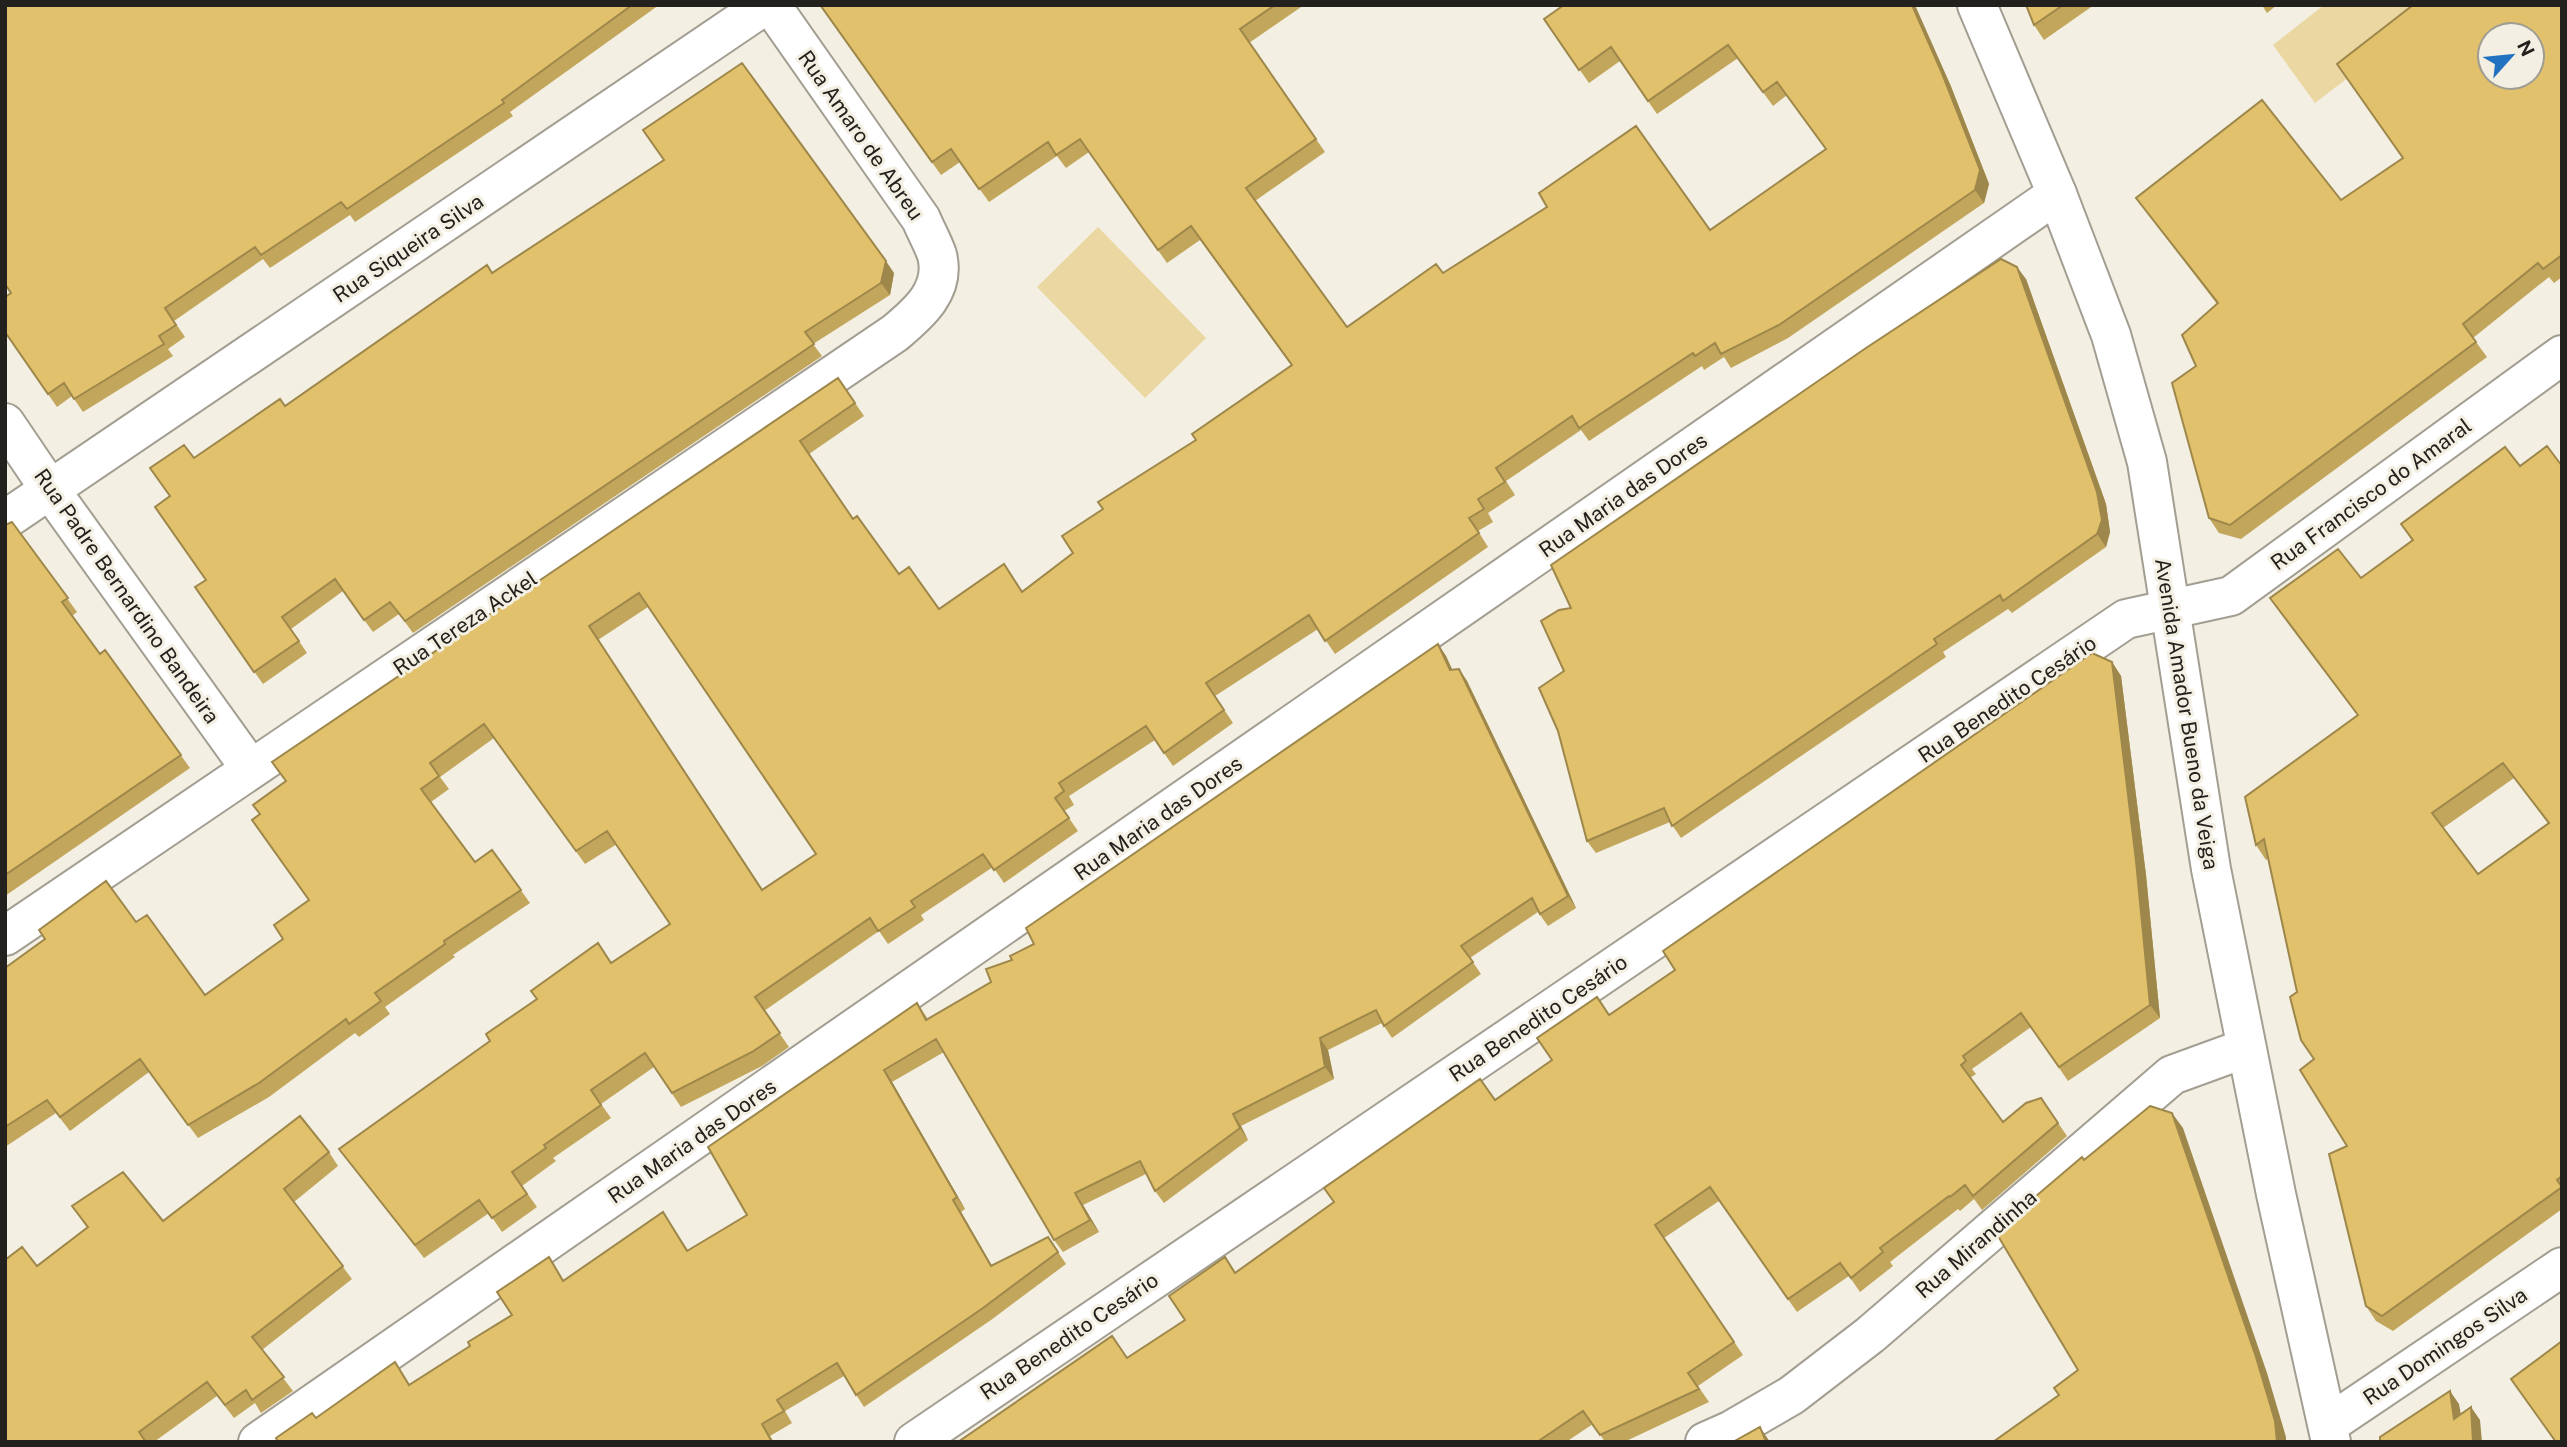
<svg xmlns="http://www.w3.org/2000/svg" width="2567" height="1447" font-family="'Public Sans',sans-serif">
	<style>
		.green { fill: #ebd7a2 }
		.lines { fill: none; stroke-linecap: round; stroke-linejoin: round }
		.street-casing { stroke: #a39e92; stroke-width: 42 }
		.secondary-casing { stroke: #a39e92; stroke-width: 42 }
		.street { stroke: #fff; stroke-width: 38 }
		.secondary { stroke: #fff; stroke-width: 38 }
		.wall { fill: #c2a65c; fill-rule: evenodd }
		.shaded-wall { fill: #9e874b }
		.building { fill: #e1c16b; stroke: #9e874b; stroke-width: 2; fill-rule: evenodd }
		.labels { text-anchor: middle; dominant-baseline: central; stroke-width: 6; stroke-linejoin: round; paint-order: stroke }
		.street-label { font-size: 21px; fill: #23211d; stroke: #f3efe2 }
	</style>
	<rect width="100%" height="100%" fill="#f3efe2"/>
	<path class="green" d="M2324,5H2443L2315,103L2273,45Z
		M1098,227L1206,338L1145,398L1037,287Z"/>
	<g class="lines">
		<g class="street-casing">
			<path id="street" d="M5,423L51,491L250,768
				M5,520L765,5
				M5,936L895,333C919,313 946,290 937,255C933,243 926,231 921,219L771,5
				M2329,1424L2562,1267
				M258,1442L2057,194
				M914,1442L2126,619L2231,596L2562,355
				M1705,1442L1732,1430L1792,1395L1870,1335L2172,1075L2246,1048"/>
		</g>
		<g class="secondary-casing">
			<path id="secondary" d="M1977,5L2057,194L2111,335L2147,462L2211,869L2276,1194L2331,1442"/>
		</g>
		<use href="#street" class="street"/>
		<use href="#secondary" class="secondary"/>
	</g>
	<path class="wall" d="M5,5H659L510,112L513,116L355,222L350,215L270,268L263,259L174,321L185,337L168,349L173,356L83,412L72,396L57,407L5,332L11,293Z
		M822,5H1304L1249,43L1325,152L1255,201L1347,327L1443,273L1710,230L1826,149L1787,95L1773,106L1738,58L1657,114L1620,61L1589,83L1544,19L1564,5L1950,84L1989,184L1984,203L1788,338L1731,368L1724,357L1704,370L1702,366L1589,441L1581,430L1506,481L1515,495L1488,513L1493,522L1478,531L1488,547L1335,654L1318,629L1215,696L1233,723L1173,766L1155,740L1069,796L1074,805L1064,811L1078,831L1004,883L993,867L921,915L924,920L888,944L879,931L764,1011L789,1047L762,1066L681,1107L654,1067L601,1104L611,1118L553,1158L556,1161L522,1186L537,1207L502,1232L489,1213L424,1258L339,1149L611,963L670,924L617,844L585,864L494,738L440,777L449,789L431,802L475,862L492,850L530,903L453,955L455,957L385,1007L390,1014L359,1037L355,1033L269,1097L198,1138L149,1072L70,1131L56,1113L5,1147V968L136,922L205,995L283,939L309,900L260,814L838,378L864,416L809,454L853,519L899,574L939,609L1022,591L1073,553L1103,509L1196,440L1291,365L1200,240L1167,263L1089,152L1066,168L1057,156L989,202L960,162L941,175L830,19ZM648,607L816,854L763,890L598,640Z
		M2026,5H2094L2044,40L2034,25Z
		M2262,5H2277L2267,13Z
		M2562,5V277L2554,283L2549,277L2473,338L2487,357L2241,539L2219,533L2209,518L2196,366L2217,304L2136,198L2341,200L2403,158Z
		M492,273H894L890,295L813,344L822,356L413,633L399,614L373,632L343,591L291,629L307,653L263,684L195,587L206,580L170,496L194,458L285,406Z
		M2026,279L2106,504L2110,532L2106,547L2012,613L2008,609L1943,652L1946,657L1681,838L1670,822L1596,853L1587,841L1564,671L1571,608Z
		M2520,466H2562V1209L2393,1331L2376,1321L2366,1306L2347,1146L2314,1059L2297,992L2268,859L2266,860L2256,845L2358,716L2270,598L2361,578L2412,541L2401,524ZM2514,778L2548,823L2478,874L2443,828Z
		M12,522L77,612L72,616L100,654L105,650L190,768L5,896V525Z
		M1438,644L1446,656L1452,670L1459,669L1467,681L1576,908L1548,926L1538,912L1470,958L1481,974L1392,1038L1382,1023L1328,1050L1334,1079L1241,1126L1248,1140L1164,1203L1155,1191L1146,1174L1083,1205L1099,1232L1063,1252L1054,1240L944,1052L892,1082L965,1209L961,1212L992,1266L1056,1249L1066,1264L991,1320L864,1407L844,1376L785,1411L792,1423L770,1436L774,1442H278L316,1418L395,1362L410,1385L470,1346L512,1315L557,1269L564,1281L663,1212L688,1250L747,1215L917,1003L928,1019L991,982L1012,960Z
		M2112,662L2121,676L2146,875L2160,1018L2068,1081L2031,1027L1972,1069L1976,1074L1970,1078L2003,1122L2041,1098L2067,1136L1982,1210L1974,1199L1960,1211L1958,1209L1890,1262L1893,1266L1860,1292L1849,1276L1797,1312L1719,1201L1664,1238L1743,1355L1698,1386L1709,1402L1624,1442H1605L1593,1424L1566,1442H958L1127,1357L1185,1320L1552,1060L1609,1015L1675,970Z
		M329,1152L338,1166L294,1202L352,1279L262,1350L293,1391L261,1413L255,1403L234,1418L217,1396L154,1442H5L37,1266L87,1228L72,1206L163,1221Z"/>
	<path class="shaded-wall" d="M1912,5H1915L1950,84L1989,184L1984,203L1975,190Z
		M886,261L894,273L890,295L881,283Z
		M2017,267L2026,279L2106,504L2110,532L2106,547L2097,534Z
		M1438,644L1446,656L1458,682L1450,670Z
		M2112,662L2121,676L2146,875L2160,1018L2150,1005Z
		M1459,669L1467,681L1576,908L1568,896Z
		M1320,1038L1328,1050L1334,1079L1325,1067Z
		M884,1070L892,1082L965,1209L957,1197Z
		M2172,1113L2183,1128L2267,1373L2286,1437V1442H2277Z
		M1233,1114L1241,1126L1248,1140L1240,1128Z
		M1075,1193L1083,1205L1099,1232L1090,1220Z
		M953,1200L961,1212L999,1278L991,1266Z
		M2450,1391L2459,1404L2464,1432L2454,1419Z
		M2471,1407L2480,1420L2482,1442H2473Z
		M1760,1427L1770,1442H1766Z"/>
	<path class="building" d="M5,5H632L502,100L504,103L347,209L341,202L261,255L255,247L165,308L176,325L159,336L164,344L74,399L64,383L48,394L5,332V297L11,293L5,284Z
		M822,5H1275L1240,29L1316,139L1246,188L1347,327L1436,264L1443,273L1547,207L1539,193L1636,126L1710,230L1826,149L1777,82L1763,92L1728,45L1648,101L1611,47L1579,70L1544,19L1564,5H1912L1941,71L1980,170L1975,190L1779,325L1721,354L1715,343L1695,356L1693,353L1579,428L1572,416L1496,468L1505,482L1478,499L1484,509L1469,518L1479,533L1325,641L1309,615L1206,683L1224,710L1164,753L1146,726L1059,783L1064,791L1055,798L1069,818L994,870L983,854L911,901L915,907L878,931L870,918L755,997L780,1033L752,1052L672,1093L645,1053L591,1090L601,1105L544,1145L546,1148L512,1172L527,1194L492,1218L479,1200L415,1245L339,1149L490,1041L486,1034L537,999L531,991L598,943L611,963L670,924L607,831L576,851L484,724L430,763L439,776L421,789L475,862L492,850L521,890L444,941L445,944L375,993L381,1001L349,1024L346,1019L259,1083L188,1125L140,1059L60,1117L47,1100L5,1127V968L45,939L39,930L106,881L136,922L147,915L205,995L283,939L274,925L309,900L252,820L260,814L253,805L286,781L272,762L838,378L855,403L800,441L853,519L857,516L899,574L909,567L939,609L1004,564L1022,592L1073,553L1062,536L1103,509L1098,502L1196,440L1192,434L1292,365L1191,226L1158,250L1080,139L1056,155L1048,142L979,189L951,149L932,162L821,6ZM639,593L816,854L762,890L589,626Z
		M2026,5H2063L2034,25Z
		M2413,5H2562V255L2543,269L2538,263L2463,324L2476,342L2230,525L2209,518L2172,383L2196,366L2182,335L2218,303L2136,198L2262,100L2341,200L2403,158L2337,64ZM2490,35H2532V77H2490Z
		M742,63L886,261L881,283L805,332L814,344L405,621L390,602L364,620L335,579L282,617L299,641L254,672L195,587L206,580L155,507L170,496L150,468L184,445L194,458L280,399L285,406L487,265L492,273L664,160L643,130Z
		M2001,259L2017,267L2097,492L2102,520L2097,534L2003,601L2000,595L1934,639L1937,644L1672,826L1664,808L1587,841L1558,731L1539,688L1564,671L1541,621L1559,610L1571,608L1551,565L1866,348Z
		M2547,446L2562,466V1176L2557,1180L2562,1187L2382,1316L2366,1306L2329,1154L2347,1146L2300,1070L2314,1059L2301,1040L2290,997L2297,992L2264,839L2256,845L2245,797L2358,715L2270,598L2338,549L2361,578L2413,540L2401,524L2505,447L2520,466ZM2503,763L2549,823L2478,874L2432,813Z
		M12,522L68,598L62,602L100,654L105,650L181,755L5,875V525Z
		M1438,644L1450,670L1459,669L1568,896L1540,914L1532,898L1461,946L1473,962L1384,1026L1376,1010L1320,1038L1325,1067L1233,1114L1240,1128L1155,1191L1140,1161L1075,1193L1090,1220L1054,1240L936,1039L884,1070L957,1197L953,1200L991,1266L1048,1237L1058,1252L983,1308L856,1395L837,1363L777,1400L784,1411L762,1424L772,1442H278L276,1438L312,1413L316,1418L395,1362L409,1385L470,1346L468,1342L512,1315L497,1292L549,1257L563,1281L663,1212L687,1251L747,1215L708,1147L917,1003L926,1020L991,982L986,969L1012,960L1010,956L1034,944L1026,928Z
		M2092,653L2112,662L2136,861L2150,1005L2059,1067L2021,1013L1963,1056L1966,1061L1961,1065L2003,1122L2026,1103L2041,1098L2058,1123L1973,1196L1965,1185L1950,1197L1949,1196L1880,1248L1883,1252L1851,1278L1840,1263L1788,1299L1710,1187L1655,1225L1734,1342L1688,1373L1699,1389L1600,1435L1583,1411L1537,1442H958L1112,1336L1127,1358L1185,1320L1169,1296L1225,1257L1235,1273L1334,1202L1324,1188L1480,1079L1495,1100L1552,1060L1537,1038L1597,997L1609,1015L1675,970L1663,951Z
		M2150,1106L2172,1113L2256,1357L2275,1421L2277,1442H1993L2059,1395L2054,1388L2078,1370L1995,1231L2082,1157L2084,1160Z
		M300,1116L329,1152L284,1189L343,1266L252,1337L284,1377L252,1400L246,1390L225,1405L207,1382L139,1432L146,1442H5V1260L22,1247L37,1266L88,1227L72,1206L123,1172L163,1221Z
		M2562,1341V1442H2556L2511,1379Z
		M2450,1391L2454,1419L2471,1407L2473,1442H2380V1437Z
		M1760,1427L1766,1442H1733Z"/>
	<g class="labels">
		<g class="street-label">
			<text transform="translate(861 135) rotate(55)">Rua Amaro de Abreu</text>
			<text transform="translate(408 248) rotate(-34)">Rua Siqueira Silva</text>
			<text transform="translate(2371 494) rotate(-36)">Rua Francisco do Amaral</text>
			<text transform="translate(1623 495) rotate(-35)">Rua Maria das Dores</text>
			<text transform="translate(127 596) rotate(55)">Rua Padre Bernardino Bandeira</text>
			<text transform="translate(465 623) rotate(-34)">Rua Tereza Ackel</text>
			<text transform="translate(2007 699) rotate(-34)">Rua Benedito Cesário</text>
			<text transform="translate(2187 714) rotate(81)">Avenida Amador Bueno da Veiga</text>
			<text transform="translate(1158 818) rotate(-35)">Rua Maria das Dores</text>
			<text transform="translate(1538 1018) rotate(-34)">Rua Benedito Cesário</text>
			<text transform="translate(692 1141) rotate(-35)">Rua Maria das Dores</text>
			<text transform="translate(1976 1244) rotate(-41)">Rua Mirandinha</text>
			<text transform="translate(1069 1336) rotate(-34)">Rua Benedito Cesário</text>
			<text transform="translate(2445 1346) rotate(-34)">Rua Domingos Silva</text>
		</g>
	</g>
	<rect width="2567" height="1447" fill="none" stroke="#23211d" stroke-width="14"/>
	<g transform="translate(2511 56) rotate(63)"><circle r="33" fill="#f3efe2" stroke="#a09d93" stroke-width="2"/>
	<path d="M0-5L12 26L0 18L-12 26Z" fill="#2173c2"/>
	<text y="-10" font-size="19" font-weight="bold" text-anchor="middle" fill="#23211d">N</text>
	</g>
</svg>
